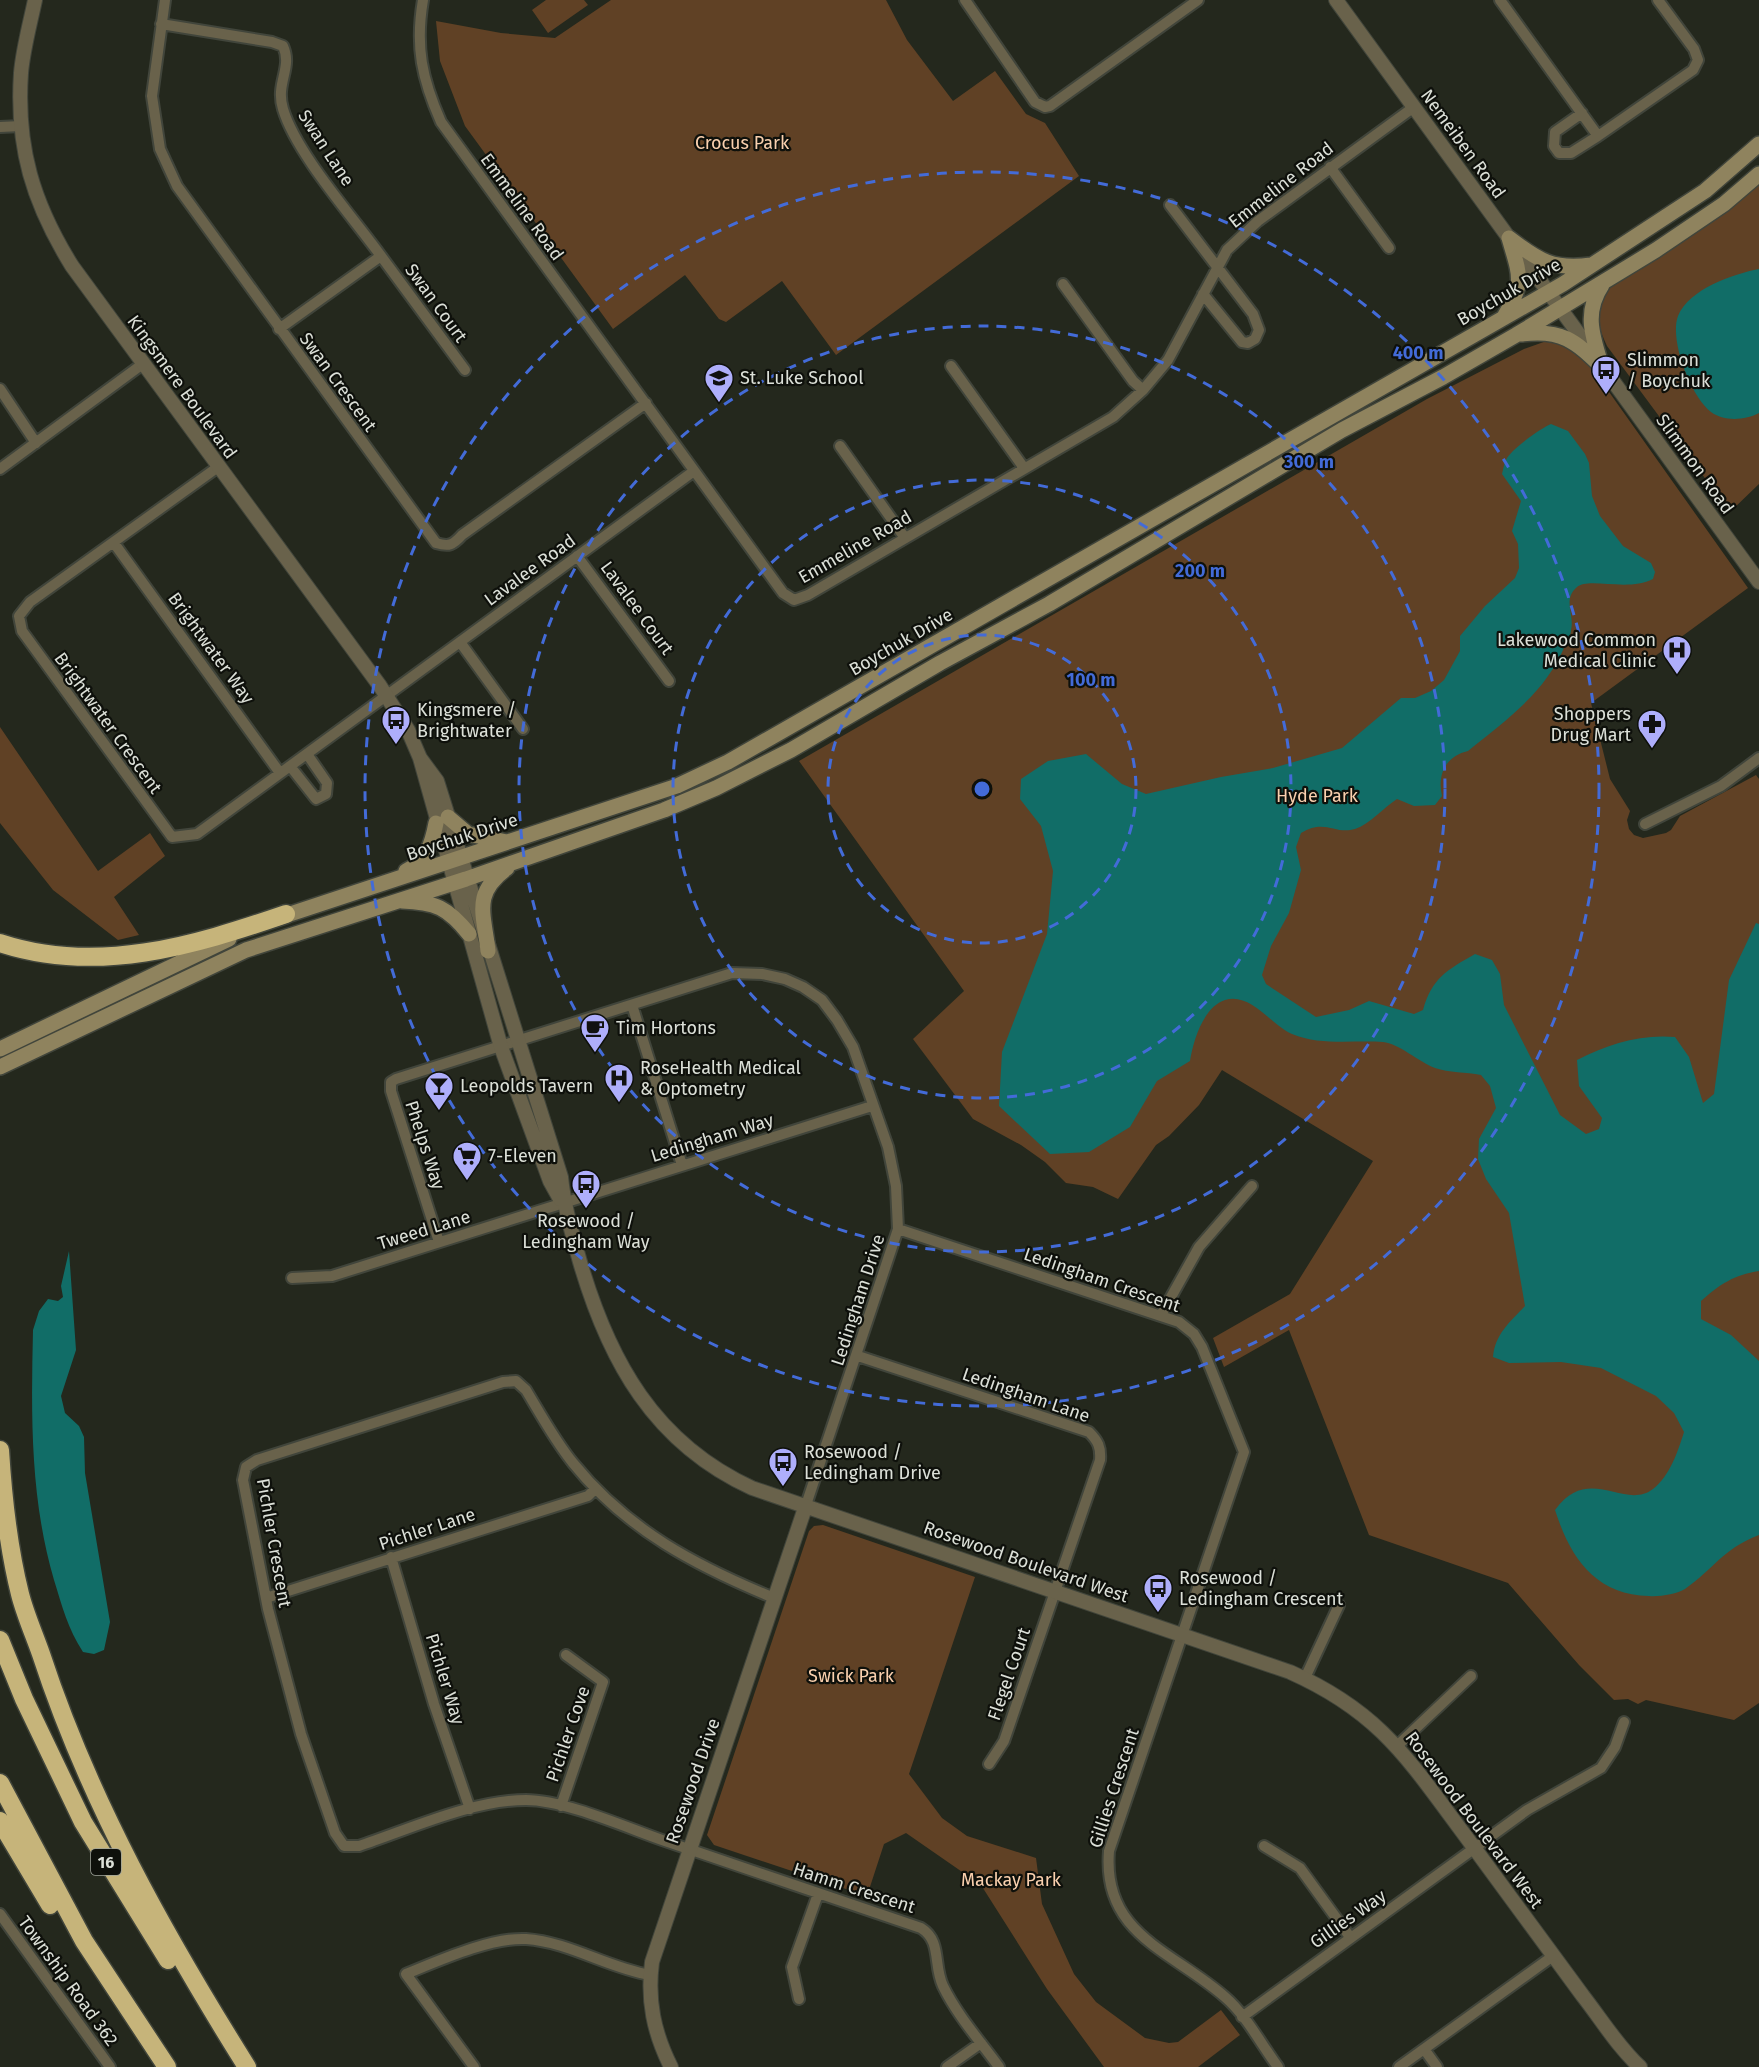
<svg xmlns="http://www.w3.org/2000/svg" width="1759" height="2067" font-family="'Fira Sans',sans-serif">
	<style>
		.green { fill: #604125 }
		.water { fill: #116d67 }
		.lines { fill: none; stroke-linecap: round; stroke-linejoin: round }
		.minor-casing { stroke: #41453b; stroke-width: 14 }
		.tertiary-casing { stroke: #41453b; stroke-width: 16 }
		.secondary-casing { stroke: #41453b; stroke-width: 18 }
		.motorway-casing { stroke: #41453b; stroke-width: 21 }
		.minor { stroke: #69624b; stroke-width: 10 }
		.tertiary { stroke: #69624b; stroke-width: 14 }
		.secondary { stroke: #8f835e; stroke-width: 15 }
		.motorway { stroke: #c6b47a; stroke-width: 18 }
		.ring { fill: none; stroke: #436bd8; stroke-width: 3; stroke-dasharray: 10 8 }
		.labels { text-anchor: middle; dominant-baseline: central; stroke-width: 4.5; stroke-linejoin: round; paint-order: stroke }
		.shield { fill: #0e100b; stroke: #9ea29a; stroke-width: 1.5 }
		.shield-label { font-size: 16px; font-weight: bold; fill: #dce0d8 }
		.park-label { font-size: 18px; fill: #fad0ae; stroke: #0e100b }
		.street-label { font-size: 18px; fill: #dce0d8; stroke: #0e100b }
		.poi-label { font-size: 18px; fill: #dce0d8; stroke: #0e100b; text-anchor: start }
		.centre { fill: #436bd8; stroke: #0e100b; stroke-width: 3 }
		.ring-label { font-size: 18px; text-anchor: middle; font-weight: bold; fill: #436bd8; stroke: #0e100b; stroke-width: 4.5; stroke-linejoin: round; paint-order: stroke }
	</style>
	<rect width="100%" height="100%" fill="#24281d"/>
	<path class="green" d="M546,0H584L588,5L548,33L532,10Z
		M611,0H886L907,40L953,101L995,71L1026,114L1045,123L1079,176L836,355L782,281L726,322L719,319L685,275L613,329L465,126L440,61L436,21L501,33L555,38Z
		M1759,178V484L1730,512L1607,346C1601,333 1594,316 1600,302C1611,274 1728,200 1759,178Z
		M1555,338L1579,352L1597,375L1748,588L1591,703L1610,779L1630,811L1627,820L1629,829L1634,835L1643,838L1666,833L1671,830L1680,816L1756,775L1759,779V1703L1734,1720L1646,1700L1638,1704L1628,1699L1614,1700L1579,1665L1508,1583L1369,1535L1289,1330L1224,1367L1213,1338L1290,1294L1373,1161L1222,1070L1199,1105L1169,1136L1156,1145L1118,1199L1093,1187L1066,1183L1045,1162L1021,1145L973,1119L913,1039L964,991L799,761L1427,399L1524,349Z
		M0,727L98,871L150,833L165,856L114,897L139,935L118,940L53,890L0,823Z
		M823,1525L975,1577L909,1774L942,1818L967,1836L1036,1858L1042,1904L1074,1974L1096,2002L1145,2038L1169,2043L1178,2042L1221,2010L1240,2035L1198,2067H1104L1047,1989L981,1885L906,1833L884,1844L867,1896L714,1845L707,1835L809,1531L814,1526Z"/>
	<path class="water" d="M1759,269V413C1746,420 1724,422 1711,412C1691,397 1669,340 1678,316C1689,289 1733,274 1759,269Z
		M1551,424L1568,431L1585,454L1589,463L1592,496L1600,516L1623,546L1651,563L1655,572L1653,579C1628,592 1589,577 1577,587C1562,600 1575,615 1571,630C1571,635 1568,639 1566,643C1546,693 1508,718 1468,751C1446,756 1437,774 1442,796L1435,805L1414,806L1397,799C1383,808 1370,824 1355,829C1335,835 1325,818 1301,833L1296,847L1301,870L1289,913L1271,946L1262,975L1266,984L1316,1017L1349,1010L1369,1001L1414,1014L1423,1010C1432,978 1447,970 1475,954L1492,960L1500,974L1504,1005L1560,1115L1586,1134L1599,1129L1602,1118L1579,1086L1577,1060C1608,1044 1640,1034 1675,1037L1689,1057L1703,1103L1714,1094L1729,980L1756,923L1759,924V1271C1734,1275 1720,1284 1701,1301V1319L1731,1335L1759,1361V1535C1721,1550 1715,1568 1685,1589C1677,1594 1659,1597 1649,1596C1595,1595 1570,1557 1555,1510C1589,1463 1624,1511 1653,1489C1670,1476 1678,1451 1684,1432L1674,1413L1656,1396L1601,1368L1561,1362L1509,1363L1493,1357C1495,1334 1510,1322 1525,1306L1509,1213L1486,1179L1478,1159L1479,1139L1496,1108L1490,1086L1481,1075C1466,1072 1449,1073 1435,1068C1419,1062 1398,1043 1383,1042C1353,1040 1321,1046 1292,1034C1272,1026 1251,992 1225,1000C1203,1007 1193,1042 1190,1061L1157,1081L1130,1127L1089,1152L1050,1154L999,1106L1002,1052L1047,934L1053,871L1041,826L1020,799L1021,779L1048,761L1086,754L1122,784L1146,794L1221,777L1273,768L1342,748L1401,698H1415L1431,691L1444,680L1460,651V636L1485,606L1515,578L1519,568L1518,544L1512,531L1521,501L1502,474C1503,470 1504,464 1506,460C1510,450 1541,428 1551,424Z
		M69,1251L76,1350L61,1396L65,1413L79,1426L84,1437L85,1473L110,1622L104,1650L94,1654L83,1652C68,1629 62,1606 54,1580C30,1498 31,1415 33,1330L39,1311L48,1299L58,1301L63,1297L61,1286Z"/>
	<g class="lines">
		<g class="minor-casing">
			<path id="minor" d="M165,0L152,96L160,149L177,186L436,543C449,547 453,545 462,535L646,403
				M423,0C415,47 422,79 441,122L783,593L794,600L808,595L1113,417L1143,390L1168,360L1227,250L1258,221L1414,107
				M965,0L1035,102L1045,107L1050,106L1198,0
				M1500,0L1598,136L1693,70L1698,60L1694,49L1658,0
				M161,24L272,42L283,46C293,68 275,83 283,109C296,153 352,216 381,256L279,329
				M1582,113L1555,132L1554,146L1559,153H1571L1598,136
				M0,127L21,126
				M1330,167L1389,248
				M1170,205L1253,314L1259,330L1255,339L1248,343L1242,342L1203,294
				M381,256L465,370
				M1063,284L1133,381L1143,390
				M951,366L1024,468
				M0,389L36,443
				M840,446L905,538
				M218,467L30,602L19,616L22,631L172,837L197,834L694,471
				M0,469L144,363
				M114,543L280,773
				M577,556L669,681
				M460,642L523,729
				M290,766L316,799L326,794L327,783L307,754
				M1645,824L1721,786L1759,758
				M632,1005L682,1165
				M898,1229L1179,1322L1194,1334L1202,1347L1244,1452L1109,1851C1102,1935 1173,1951 1225,1997C1246,2015 1261,2044 1278,2067
				M439,1242L391,1091V1082L396,1079L732,973L762,974L785,979L803,987L822,1000L837,1020L853,1047L888,1147L896,1186L898,1229L805,1508
				M292,1278L332,1276L872,1106
				M1161,1315L1199,1247L1252,1186
				M858,1356L1089,1432C1098,1441 1101,1447 1100,1460L1004,1741L989,1764
				M391,1557L434,1704L470,1809
				M266,1598L588,1496L595,1489
				M774,1598C696,1566 627,1530 573,1463C555,1441 541,1415 526,1390L516,1381L503,1382L257,1460L246,1467L243,1480L268,1609L301,1734L335,1833L344,1846H359C410,1829 472,1800 526,1800C564,1800 625,1827 662,1840C748,1870 835,1898 921,1928C942,1941 933,1965 943,1986C957,2015 980,2041 999,2067
				M1305,1678L1339,1605
				M1397,1746L1471,1676
				M561,1806L603,1682L566,1655
				M1264,1846L1300,1868L1350,1937
				M0,1914L110,2067
				M799,1999L792,1967L818,1894
				M1242,2017L1527,1810L1601,1768L1615,1747L1624,1722
				M1424,2049L1437,2067
				M474,2067L406,1974C438,1961 491,1937 526,1939C569,1942 608,1968 650,1975
				M947,2067L981,2043
				M1399,2067L1553,1956"/>
		</g>
		<g class="tertiary-casing">
			<path id="tertiary" d="M35,0C30,24 23,49 21,73C16,148 33,203 72,266L380,686L408,730L420,758L501,1047L550,1181L560,1199
				M1336,0L1759,582
				M420,758L437,781L561,1177C564,1206 572,1233 580,1262C609,1361 654,1443 752,1488L1290,1672C1380,1712 1408,1759 1464,1834C1504,1888 1543,1942 1583,1996C1601,2019 1618,2047 1640,2067
				M671,2067C654,2033 647,2001 652,1962L805,1508"/>
		</g>
		<g class="secondary-casing">
			<path id="secondary" d="M1509,238C1539,261 1553,270 1591,265
				M1504,317C1525,282 1520,276 1509,238
				M1522,334C1562,329 1575,341 1602,367
				M1601,364C1592,335 1584,312 1602,285
				M448,817L468,834L507,842
				M406,871C427,861 432,844 436,823
				M402,901C436,902 448,908 469,934
				M275,919L677,786L728,762L1563,284L1705,191L1759,144
				M488,951C484,913 472,894 507,868
				M0,1049L229,939
				M0,1067L246,950L466,879L664,810L716,788L791,750L940,663L1049,604L1342,430L1443,377L1516,335L1656,250L1724,204L1759,174"/>
		</g>
		<g class="motorway-casing">
			<path id="motorway" d="M0,943C97,975 193,946 286,914
				M0,1450C3,1499 8,1546 20,1594C25,1614 34,1634 41,1654C89,1801 165,1936 247,2067
				M0,1640L24,1699L83,1822L168,1960
				M0,1783L84,1941L167,2067
				M0,1821L50,1905"/>
		</g>
		<use href="#minor" class="minor"/>
		<use href="#tertiary" class="tertiary"/>
		<use href="#secondary" class="secondary"/>
		<use href="#motorway" class="motorway"/>
	</g>
	<g class="ring">
		<circle cx="982" cy="789" r="154"/>
		<circle cx="982" cy="789" r="309"/>
		<circle cx="982" cy="789" r="463"/>
		<circle cx="982" cy="789" r="617"/>
	</g>
	<defs>
		<g id="bus-pin" transform="scale(1.5)"><path d="M0 17L-7.5 6A9.5 9.5 0 1 1 7.5 6Z" fill="#aeaefb" stroke="#0e100b"/><path d="M-5-6H5V4H4V6H2V4H-2V6H-4V4H-5ZM-3.5-4V0h7V-4ZM-3.5 1.2v1.5H-2V1.2ZM2 1.2v1.5H3.5V1.2Z" fill="#111"/></g>
		<g id="school-pin" transform="scale(1.5)"><path d="M0 17L-7.5 6A9.5 9.5 0 1 1 7.5 6Z" fill="#aeaefb" stroke="#0e100b"/><path d="M0-5L7-2L0 1L-7-2ZM-4 1L0 2.5L4 1V4Q0 6-4 4Z" fill="#111"/></g>
		<g id="hospital-pin" transform="scale(1.5)"><path d="M0 17L-7.5 6A9.5 9.5 0 1 1 7.5 6Z" fill="#aeaefb" stroke="#0e100b"/><path d="M-5-5h3v3.5h4V-5h3V5h-3V1.5h-4V5h-3Z" fill="#111"/></g>
		<g id="pharmacy-pin" transform="scale(1.5)"><path d="M0 17L-7.5 6A9.5 9.5 0 1 1 7.5 6Z" fill="#aeaefb" stroke="#0e100b"/><path d="M-2-6h4v4h4v4h-4v4h-4v-4h-4v-4h4Z" fill="#111"/></g>
		<g id="cafe-pin" transform="scale(1.5)"><path d="M0 17L-7.5 6A9.5 9.5 0 1 1 7.5 6Z" fill="#aeaefb" stroke="#0e100b"/><path d="M-5.5-4.5H6V0H3Q3 3.5 0 3.5H-2.5Q-5.5 3.5-5.5 0ZM3-3.2v2h1.7v-2ZM-6 4.5H4V6H-6Z" fill="#111"/></g>
		<g id="bar-pin" transform="scale(1.5)"><path d="M0 17L-7.5 6A9.5 9.5 0 1 1 7.5 6Z" fill="#aeaefb" stroke="#0e100b"/><path d="M-6-5H6L.8 .8V4.5H3.5V6h-7V4.5H-.8V.8Z" fill="#111"/></g>
		<g id="supermarket-pin" transform="scale(1.5)"><path d="M0 17L-7.5 6A9.5 9.5 0 1 1 7.5 6Z" fill="#aeaefb" stroke="#0e100b"/><path d="M-6-5.5h2.5l.6 2H6L4.5 2H-2.5L-4.4-4H-6ZM-1.5 3.2a1.3 1.3 0 1 0 .1 0ZM3 3.2a1.3 1.3 0 1 0 .1 0Z" fill="#111"/></g>
	</defs>
	<g fill-rule="evenodd">
		<use href="#bus-pin" x="1606" y="370"/>
		<use href="#school-pin" x="719" y="378"/>
		<use href="#hospital-pin" x="1677" y="650"/>
		<use href="#bus-pin" x="396" y="720"/>
		<use href="#pharmacy-pin" x="1652" y="724"/>
		<use href="#cafe-pin" x="595" y="1028"/>
		<use href="#hospital-pin" x="619" y="1078"/>
		<use href="#bar-pin" x="439" y="1086"/>
		<use href="#supermarket-pin" x="467" y="1156"/>
		<use href="#bus-pin" x="586" y="1184"/>
		<use href="#bus-pin" x="783" y="1462"/>
		<use href="#bus-pin" x="1158" y="1588"/>
	</g>
	<g class="labels">
		<rect class="shield" x="91" y="1849" width="30" height="26" rx="4.5"/>
		<g class="shield-label">
			<text x="106" y="1862">16</text>
		</g>
		<g class="park-label">
			<text x="742" y="143">Crocus Park</text>
			<text x="1317" y="796">Hyde Park</text>
			<text x="851" y="1676">Swick Park</text>
			<text x="1011" y="1880">Mackay Park</text>
		</g>
		<g class="street-label">
			<text transform="translate(1463 144) rotate(54)">Nemeiben Road</text>
			<text transform="translate(326 148) rotate(57)">Swan Lane</text>
			<text transform="translate(1281 185) rotate(-38)">Emmeline Road</text>
			<text transform="translate(522 207) rotate(54)">Emmeline Road</text>
			<text transform="translate(1509 292) rotate(-30)">Boychuk Drive</text>
			<text transform="translate(436 303) rotate(54)">Swan Court</text>
			<text transform="translate(338 382) rotate(54)">Swan Crescent</text>
			<text transform="translate(182 387) rotate(54)">Kingsmere Boulevard</text>
			<text transform="translate(1695 464) rotate(54)">Slimmon Road</text>
			<text transform="translate(855 547) rotate(-30)">Emmeline Road</text>
			<text transform="translate(530 570) rotate(-36)">Lavalee Road</text>
			<text transform="translate(637 608) rotate(54)">Lavalee Court</text>
			<text transform="translate(901 642) rotate(-30)">Boychuk Drive</text>
			<text transform="translate(211 648) rotate(54)">Brightwater Way</text>
			<text transform="translate(108 723) rotate(54)">Brightwater Crescent</text>
			<text transform="translate(462 837) rotate(-18)">Boychuk Drive</text>
			<text transform="translate(712 1138) rotate(-17)">Ledingham Way</text>
			<text transform="translate(425 1145) rotate(72)">Phelps Way</text>
			<text transform="translate(424 1230) rotate(-17)">Tweed Lane</text>
			<text transform="translate(1102 1280) rotate(19)">Ledingham Crescent</text>
			<text transform="translate(858 1300) rotate(-72)">Ledingham Drive</text>
			<text transform="translate(1026 1395) rotate(19)">Ledingham Lane</text>
			<text transform="translate(427 1529) rotate(-18)">Pichler Lane</text>
			<text transform="translate(274 1543) rotate(80)">Pichler Crescent</text>
			<text transform="translate(1026 1562) rotate(19)">Rosewood Boulevard West</text>
			<text transform="translate(1009 1674) rotate(-71)">Flegel Court</text>
			<text transform="translate(445 1679) rotate(73)">Pichler Way</text>
			<text transform="translate(568 1734) rotate(-71)">Pichler Cove</text>
			<text transform="translate(693 1781) rotate(-71)">Rosewood Drive</text>
			<text transform="translate(1114 1788) rotate(-72)">Gillies Crescent</text>
			<text transform="translate(1474 1820) rotate(53)">Rosewood Boulevard West</text>
			<text transform="translate(854 1888) rotate(18)">Hamm Crescent</text>
			<text transform="translate(1348 1919) rotate(-35)">Gillies Way</text>
			<text transform="translate(68 1981) rotate(54)">Township Road 362</text>
		</g>
		<g class="poi-label">
			<text x="1627" y="360">Slimmon<tspan x="1627" dy="21">/ Boychuk</tspan></text>
			<text x="740" y="378">St. Luke School</text>
			<text x="1656" y="640" text-anchor="end">Lakewood Common<tspan x="1656" dy="21">Medical Clinic</tspan></text>
			<text x="417" y="710">Kingsmere /<tspan x="417" dy="21">Brightwater</tspan></text>
			<text x="1631" y="714" text-anchor="end">Shoppers<tspan x="1631" dy="21">Drug Mart</tspan></text>
			<text x="616" y="1028">Tim Hortons</text>
			<text x="640" y="1068">RoseHealth Medical<tspan x="640" dy="21">&amp; Optometry</tspan></text>
			<text x="460" y="1086">Leopolds Tavern</text>
			<text x="488" y="1156">7-Eleven</text>
			<text x="586" y="1221" text-anchor="middle">Rosewood /<tspan x="586" dy="21">Ledingham Way</tspan></text>
			<text x="804" y="1452">Rosewood /<tspan x="804" dy="21">Ledingham Drive</tspan></text>
			<text x="1179" y="1578">Rosewood /<tspan x="1179" dy="21">Ledingham Crescent</tspan></text>
		</g>
	</g>
	<circle cx="982" cy="789" r="9" class="centre"/>
	<g class="ring-label">
		<text x="1418" y="359">400 m</text>
		<text x="1309" y="468">300 m</text>
		<text x="1200" y="577">200 m</text>
		<text x="1091" y="686">100 m</text>
	</g>
</svg>
